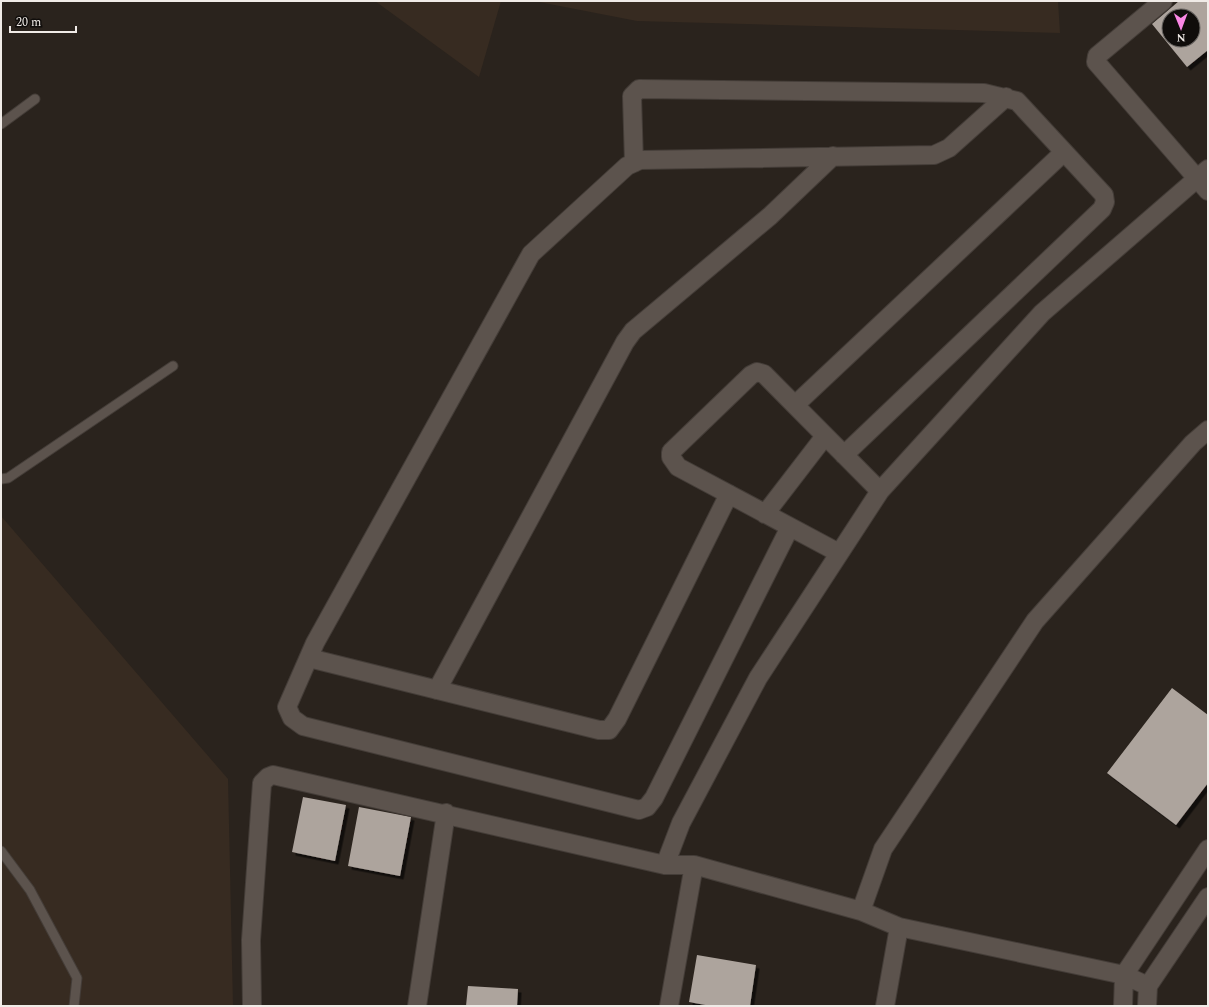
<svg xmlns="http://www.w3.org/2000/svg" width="1209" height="1007" font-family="Spectral,serif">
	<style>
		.built { fill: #372b21 }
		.building { fill: #ada49d; fill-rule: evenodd; filter: url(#shadow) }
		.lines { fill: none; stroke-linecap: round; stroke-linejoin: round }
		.lane-casing { stroke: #443d38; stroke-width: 11 }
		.street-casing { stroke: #443d38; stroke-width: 20 }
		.lane { stroke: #5c534d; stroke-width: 9 }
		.street { stroke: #5c534d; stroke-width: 18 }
	</style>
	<defs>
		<filter id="shadow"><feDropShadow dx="3.5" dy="3.5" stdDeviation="0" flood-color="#0009"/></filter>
	</defs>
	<rect width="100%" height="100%" fill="#2a231d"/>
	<path class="built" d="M375,1H501L479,77Z
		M534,1H1058L1060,33L637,21Z
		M1,516L228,779L233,1006H1Z"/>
	<path class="building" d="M1179,1H1208V50L1187,67L1152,24ZM1169,16H1193V40H1169Z
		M1172,688L1208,715V783L1176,825L1107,773Z
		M303,797L346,805L335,861L292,852Z
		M359,807L411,817L400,876L348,866Z
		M697,955L756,965L750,1006H711L689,1002Z
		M468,986L518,989L517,1006H466Z"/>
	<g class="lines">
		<g class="lane-casing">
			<path id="lane" d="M1,124L35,99
				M1,479L8,478L173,366
				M1,851L30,890L77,978L74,1006"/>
		</g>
		<g class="street-casing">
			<path id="street" d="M1163,1L1097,56L1096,62L1208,191
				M634,163L632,96L639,89L984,93L1017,101L1104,195L1105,202L1102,209L844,455
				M795,405L1064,152
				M765,514L825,436
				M790,527L654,798L647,807L639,810L303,726L292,718L287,707L315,643L531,254L627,166L640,160L934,155L949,148L1006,97
				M839,553L678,467L671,457V452L751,375L757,372L764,374L880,491
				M309,658L599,730H609L617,719L729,494
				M437,690L625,342L633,331L770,216L833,156
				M665,865L681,823L758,678L880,491L1042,313L1208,169
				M861,911L883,849L1035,621L1193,443L1208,430
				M252,1006L251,940L262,783L268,777L273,775L665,865H694L861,911L899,927L1124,975L1148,986
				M417,1006L446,813
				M669,1006L694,865
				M885,1006L899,927
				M1123,1006L1124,975L1208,849
				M1147,1006L1148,986L1208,897"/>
		</g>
		<use href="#lane" class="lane"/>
		<use href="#street" class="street"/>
	</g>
	<rect width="1209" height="1007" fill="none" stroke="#f0ebe7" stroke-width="4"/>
	<g transform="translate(1181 28) rotate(179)"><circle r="19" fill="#100d0b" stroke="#6a6663"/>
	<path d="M0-3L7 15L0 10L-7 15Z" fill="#fb87e5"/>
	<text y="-6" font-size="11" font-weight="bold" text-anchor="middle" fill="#f0ebe7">N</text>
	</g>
	<path d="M10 26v6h66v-6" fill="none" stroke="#f0ebe7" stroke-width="2"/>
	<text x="16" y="26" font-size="12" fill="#f0ebe7" stroke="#100d0b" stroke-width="3" paint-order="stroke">20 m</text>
</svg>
